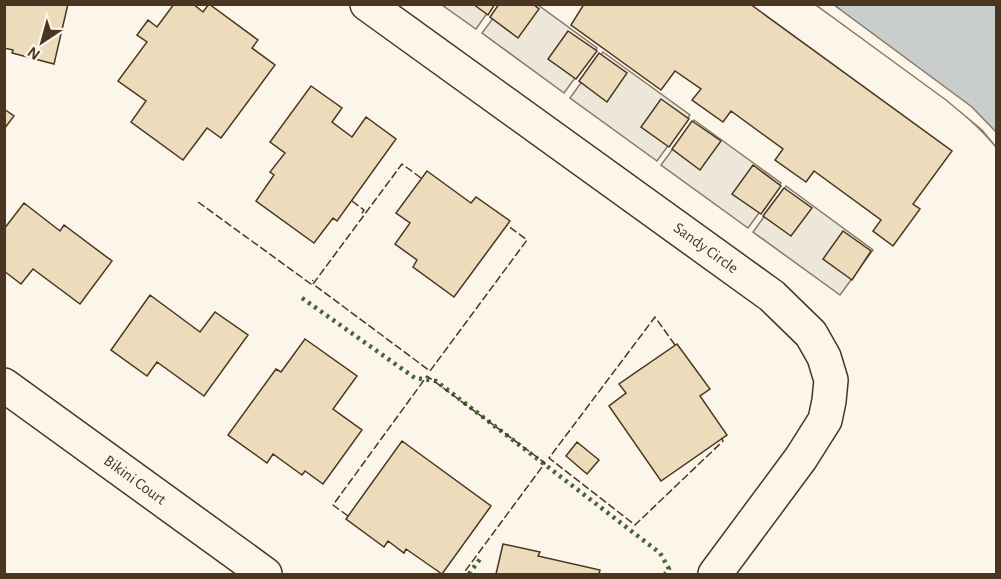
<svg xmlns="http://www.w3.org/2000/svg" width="1001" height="579" font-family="'Alegreya Sans',sans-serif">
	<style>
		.parking { fill: #ede7d9; stroke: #887966; stroke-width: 1.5 }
		.water { fill: #c9cecd; stroke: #887966; stroke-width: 1.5 }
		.pier { fill: #fbf6e9; stroke: #887966; stroke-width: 1.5 }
		.building { fill: #ecdcbc; stroke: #4a3520; stroke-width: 1.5 }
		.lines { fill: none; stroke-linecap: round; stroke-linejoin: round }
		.minor-casing { stroke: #4a3520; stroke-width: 36 }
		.minor { stroke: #fbf6e9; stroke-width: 33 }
		.hedge { stroke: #436837; stroke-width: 4.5; stroke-dasharray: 3 4.5; stroke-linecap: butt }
		.fence { stroke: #4a3520; stroke-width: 1.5; stroke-dasharray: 8 3; stroke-linecap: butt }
		.labels { text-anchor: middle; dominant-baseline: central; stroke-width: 4.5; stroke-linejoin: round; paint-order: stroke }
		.street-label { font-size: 16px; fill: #4a3520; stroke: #fbf6e9 }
	</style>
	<rect width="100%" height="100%" fill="#fbf6e9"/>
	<path class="parking" d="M442,5H493L476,29Z
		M503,5H538L597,48L564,93L482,33Z
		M603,52L690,115L657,161L570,98Z
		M694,120L781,183L748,228L661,165Z
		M786,186L873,250L840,295L753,232Z"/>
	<path class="water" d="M816,5H996V147C950,93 874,47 816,5Z"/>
	<path class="pier" d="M816,5H834L972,107L996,132V147L982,130L946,100Z"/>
	<path class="building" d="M4,4H68L54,64L12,53L13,50L4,48Z
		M174,4H193L203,12L209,4L258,40L252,48L275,65L221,138L207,128L183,160L131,122L146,101L118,81L147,42L137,35L148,20L157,27Z
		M473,4H495L488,15Z
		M499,4H533L539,9L518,38L490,17Z
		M584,4H750L952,151L913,204L920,209L893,246L873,231L881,220L814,171L806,182L775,160L783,149L731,111L723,122L692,100L701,89L675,71L661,90L571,25Z
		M568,31L597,51L576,79L548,59Z
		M599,53L627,73L607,102L579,81Z
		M311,86L342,108L332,122L352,137L366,117L396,139L337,221L333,218L314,243L256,201L274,175L270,172L285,153L270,142Z
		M661,99L689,119L669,147L641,127Z
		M4,109L14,116L4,129Z
		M692,121L721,141L700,170L672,149Z
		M753,165L781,186L761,214L732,194Z
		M427,171L471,203L476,197L510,221L454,297L413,267L417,260L395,244L410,223L396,213Z
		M784,188L812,208L791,236L763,216Z
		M24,203L60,231L64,225L112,261L80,304L33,269L21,284L4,271V229Z
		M843,231L871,251L852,280L823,259Z
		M150,295L200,332L215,312L248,335L204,396L157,362L147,376L111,350Z
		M305,339L357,376L333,409L362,430L323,484L305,471L302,475L273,454L267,463L228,435L276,369L281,372Z
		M677,344L710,389L700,396L727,435L661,481L609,406L626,393L619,384Z
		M402,441L491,506L442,574L406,549L404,553L388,541L384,547L346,519Z
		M577,442L599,460L587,474L566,456Z
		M503,544L540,552L538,556L600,570L599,574H496Z"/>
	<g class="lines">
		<g class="minor-casing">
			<path id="minor" d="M367,4L772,296L811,334L824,357L831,380L829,401L825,420L801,458L715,574
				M4,385L265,574"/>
		</g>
		<use href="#minor" class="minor"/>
		<path class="hedge" d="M302,298L415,378L436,381L660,553L669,569L665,574
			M469,574L480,559"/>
		<path class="fence" d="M421,178L402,164L313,284L430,371L527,240L507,225
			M352,201L364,210L361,215
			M198,202L311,284L313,280
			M675,345L655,317L549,458L635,525L723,441L722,439
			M348,516L333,505L427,376L545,463L463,574"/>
	</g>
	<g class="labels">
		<g class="street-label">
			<text transform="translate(706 248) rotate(36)">Sandy Circle</text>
			<text transform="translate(135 480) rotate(36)">Bikini Court</text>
		</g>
	</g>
	<rect width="1001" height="579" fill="none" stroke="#4a3520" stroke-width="12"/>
	<g transform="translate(42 42) rotate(216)" stroke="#fbf6e9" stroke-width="4.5" paint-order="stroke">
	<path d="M0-4.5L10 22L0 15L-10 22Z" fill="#4a3520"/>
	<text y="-9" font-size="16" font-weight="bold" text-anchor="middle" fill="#4a3520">N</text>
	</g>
</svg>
